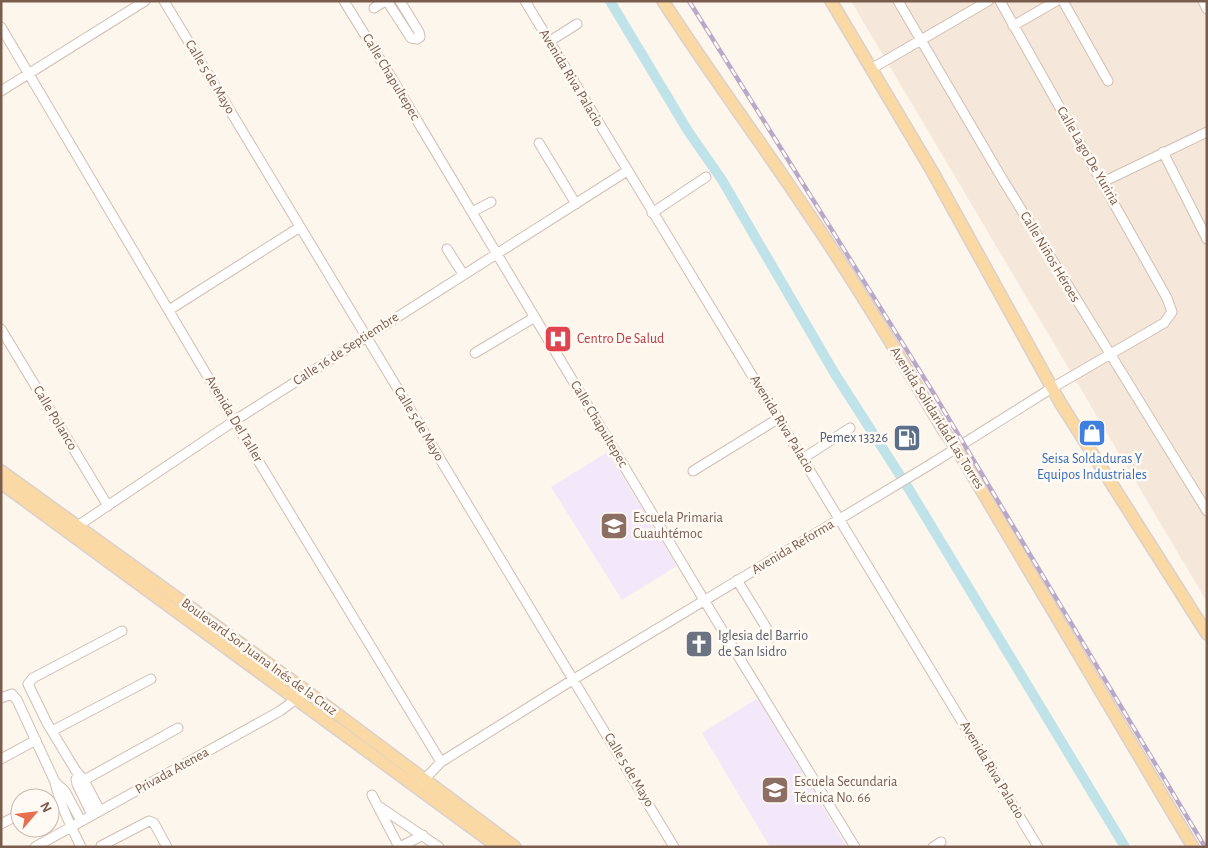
<svg xmlns="http://www.w3.org/2000/svg" width="1208" height="848" font-family="'Alegreya Sans',sans-serif">
	<style>
		.residential { fill: #f5e8da }
		.education { fill: #f3e8fa }
		.lines { fill: none; stroke-linecap: round; stroke-linejoin: round }
		.canal { stroke: #bfe3e8; stroke-width: 10 }
		.minor-casing { stroke: #d1beb0; stroke-width: 11 }
		.major-casing { stroke: #dad1cd; stroke-width: 14 }
		.minor { stroke: #fff; stroke-width: 9 }
		.major { stroke: #fbd9a5; stroke-width: 11 }
		.rail-casing { stroke: #b9a8c9; stroke-width: 4.5 }
		.rail { stroke: #fffaf3; stroke-width: 2.5; stroke-dasharray: 8; stroke-linecap: butt }
		.labels { text-anchor: middle; dominant-baseline: central; stroke-width: 5; stroke-linejoin: round; paint-order: stroke }
		.street-label { font-size: 14px; fill: #7a5c4d; stroke: #fffaf3 }
		.health-label { font-size: 14px; fill: #be3a42; stroke: #fffaf3; text-anchor: start }
		.service-label { font-size: 14px; fill: #4e5e75; stroke: #fffaf3; text-anchor: end }
		.shop-label { font-size: 14px; fill: #366cbe; stroke: #fffaf3 }
		.education-label { font-size: 14px; fill: #785e54; stroke: #fffaf3; text-anchor: start }
		.worship-label { font-size: 14px; fill: #5b616d; stroke: #fffaf3; text-anchor: start }
	</style>
	<rect width="100%" height="100%" fill="#fdf6ec"/>
	<path class="residential" d="M851,1H1207V602Z"/>
	<path class="education" d="M608,452L677,566L622,600L551,487Z
		M758,698L847,847H770L702,733Z"/>
	<g class="lines">
		<path class="canal" d="M610,1L688,131L722,180L835,374L912,494L1125,847"/>
		<g class="minor-casing">
			<path id="minor" d="M164,1L674,847
				M344,1L391,77L704,600L855,847
				M387,1L411,38L417,39L420,37L419,32L400,1
				M525,1L1038,847
				M898,1L1003,180L1207,511
				M1063,1L1108,81
				M1203,1L1207,9
				M374,8L385,1
				M1013,26L1056,1
				M1,27L234,421L441,762
				M550,41L577,24
				M871,69L988,1
				M1,91L145,1
				M539,143L576,204
				M1163,152L1207,239
				M1103,182L1207,132
				M472,212L491,202
				M652,213L706,177
				M447,249L463,274
				M169,310L300,227
				M1,329L108,506
				M475,353L535,317
				M802,459L850,428
				M693,471L779,418
				M73,529L234,421L627,171
				M737,580L772,637
				M1,698L12,694L17,700L55,782C60,805 71,826 81,847
				M52,731L151,679
				M1,759L36,740
				M76,779L77,784L92,815
				M55,782L65,791L81,821
				M421,783L441,762L574,679L931,464L1052,388L1164,323L1172,312L1167,298L1000,1
				M77,784L178,728
				M372,795L399,847
				M377,805L439,847
				M100,811L84,780L76,771L47,723L28,684L33,678L122,631
				M1,824L20,814
				M101,846L149,821L154,823L167,847
				M35,847L280,711L300,696
				M400,847L423,835
				M933,847L941,842"/>
		</g>
		<g class="major-casing">
			<path id="major" d="M663,1C708,71 758,138 804,207C854,280 899,356 944,431L957,449L1193,847
				M831,1L932,171L1061,404L1207,634
				M1,471L305,690L515,847
				M1,483L498,847"/>
		</g>
		<use href="#minor" class="minor"/>
		<use href="#major" class="major"/>
		<g class="rail-casing">
			<path id="rail" d="M689,1L931,389L1205,847"/>
		</g>
		<use href="#rail" class="rail"/>
	</g>
	<defs>
		<g id="hospital-square" transform="scale(1.4375)"><rect x="-9" y="-9" width="18" height="18" rx="4" fill="#e0444e" stroke="#fffaf3"/><path d="M-5-5h3v3.5h4V-5h3V5h-3V1.5h-4V5h-3Z" fill="#fff"/></g>
		<g id="shop-square" transform="scale(1.4375)"><rect x="-9" y="-9" width="18" height="18" rx="4" fill="#3f7fe0" stroke="#fffaf3"/><path d="M-5-2.5h2.3a2.7 3.5 0 0 1 5.4 0H5L5.5 6h-11ZM-1.5-2.5h3a1.5 2.3 0 0 0-3 0Z" fill="#fff"/></g>
		<g id="fuel-square" transform="scale(1.4375)"><rect x="-9" y="-9" width="18" height="18" rx="4" fill="#5c6f8a" stroke="#fffaf3"/><path d="M-5.5-6h7V0h2V4h1.3V-2.5L3-4.5l.8-.8L6-3V5H2.5V1h-1V6h-7ZM-4.2-4.7v3.2H.2V-4.7Z" fill="#fff"/></g>
		<g id="school-square" transform="scale(1.4375)"><rect x="-9" y="-9" width="18" height="18" rx="4" fill="#8d6e63" stroke="#fffaf3"/><path d="M0-5L7-2L0 1L-7-2ZM-4 1L0 2.5L4 1V4Q0 6-4 4Z" fill="#fff"/></g>
		<g id="church-square" transform="scale(1.4375)"><rect x="-9" y="-9" width="18" height="18" rx="4" fill="#6b7280" stroke="#fffaf3"/><path d="M-1.2-6h2.4v3.5h3.3v2.4h-3.3V6h-2.4V-.1h-3.3v-2.4h3.3Z" fill="#fff"/></g>
	</defs>
	<g fill-rule="evenodd">
		<use href="#hospital-square" x="558" y="339"/>
		<use href="#shop-square" x="1092" y="433"/>
		<use href="#fuel-square" x="907" y="438"/>
		<use href="#school-square" x="614" y="526"/>
		<use href="#church-square" x="699" y="644"/>
		<use href="#school-square" x="775" y="790"/>
	</g>
	<g class="labels">
		<g class="street-label">
			<text transform="translate(210 77) rotate(59)">Calle 5 de Mayo</text>
			<text transform="translate(391 77) rotate(59)">Calle Chapultepec</text>
			<text transform="translate(571 78) rotate(59)">Avenida Riva Palacio</text>
			<text transform="translate(1088 156) rotate(60)">Calle Lago De Yuriria</text>
			<text transform="translate(1050 257) rotate(59)">Calle Niños Héroes</text>
			<text transform="translate(346 349) rotate(-33)">Calle 16 de Septiembre</text>
			<text transform="translate(55 418) rotate(59)">Calle Polanco</text>
			<text transform="translate(937 418) rotate(58)">Avenida Solidaridad Las Torres</text>
			<text transform="translate(234 419) rotate(59)">Avenida Del Taller</text>
			<text transform="translate(419 424) rotate(59)">Calle 5 de Mayo</text>
			<text transform="translate(599 424) rotate(59)">Calle Chapultepec</text>
			<text transform="translate(782 424) rotate(59)">Avenida Riva Palacio</text>
			<text transform="translate(793 547) rotate(-31)">Avenida Reforma</text>
			<text transform="translate(259 657) rotate(36)">Boulevard Sor Juana Inés de la Cruz</text>
			<text transform="translate(629 770) rotate(59)">Calle 5 de Mayo</text>
			<text transform="translate(992 770) rotate(59)">Avenida Riva Palacio</text>
			<text transform="translate(172 771) rotate(-29)">Privada Atenea</text>
		</g>
		<g class="health-label">
			<text x="577" y="339">Centro De Salud</text>
		</g>
		<g class="service-label">
			<text x="888" y="438">Pemex 13326</text>
		</g>
		<g class="shop-label">
			<text x="1092" y="459">Seisa Soldaduras Y<tspan x="1092" dy="16">Equipos Industriales</tspan></text>
		</g>
		<g class="education-label">
			<text x="633" y="518">Escuela Primaria<tspan x="633" dy="16">Cuauhtémoc</tspan></text>
			<text x="794" y="782">Escuela Secundaria<tspan x="794" dy="16">Técnica No. 66</tspan></text>
		</g>
		<g class="worship-label">
			<text x="718" y="636">Iglesia del Barrio<tspan x="718" dy="16">de San Isidro</tspan></text>
		</g>
	</g>
	<rect width="1208" height="848" fill="none" stroke="#7a5c4d" stroke-width="5"/>
	<g transform="translate(35 813) rotate(62)"><circle r="24" fill="#fffaf3" stroke="#cabbb1"/>
	<path d="M0-4L9 19L0 12L-9 19Z" fill="#e76f51"/>
	<text y="-8" font-size="14" font-weight="bold" text-anchor="middle" fill="#7a5c4d">N</text>
	</g>
</svg>
